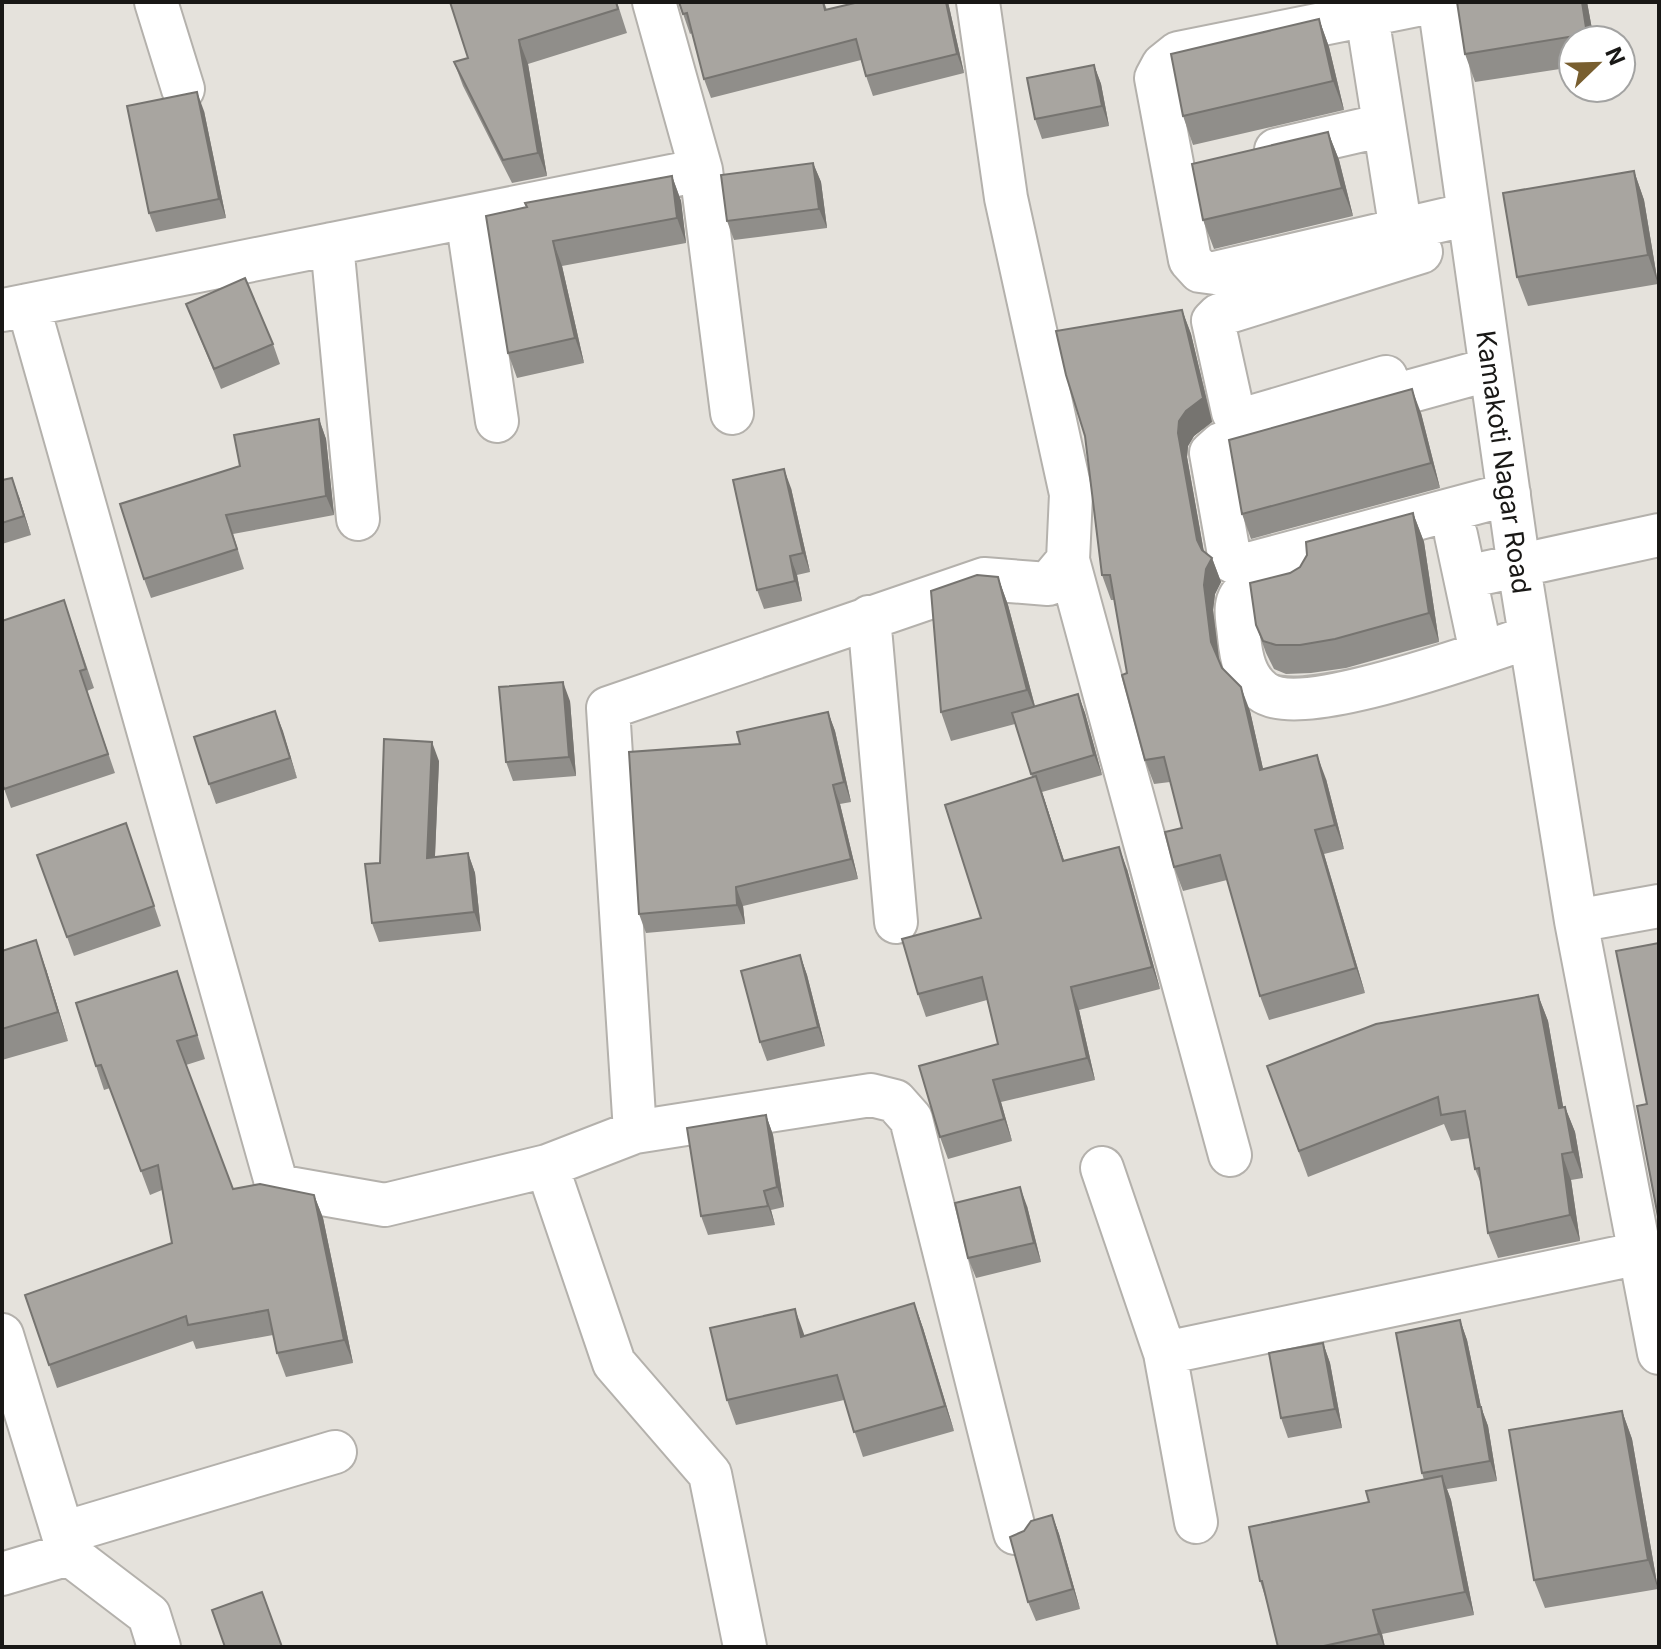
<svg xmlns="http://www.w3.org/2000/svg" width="1661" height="1649" font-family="Inter,sans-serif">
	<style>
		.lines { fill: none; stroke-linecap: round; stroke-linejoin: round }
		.street-casing { stroke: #b4b1ac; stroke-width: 46 }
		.street { stroke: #fff; stroke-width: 42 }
		.wall { fill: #908e8a }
		.shaded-wall { fill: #767470 }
		.building { fill: #a8a5a0; stroke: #767470; stroke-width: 2 }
		.labels { text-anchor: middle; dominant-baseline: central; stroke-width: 7; stroke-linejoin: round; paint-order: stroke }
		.street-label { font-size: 26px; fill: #191816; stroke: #fff }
	</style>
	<rect width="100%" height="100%" fill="#e5e2dc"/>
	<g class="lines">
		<g class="street-casing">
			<path id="street" d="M156,2L183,89
				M654,2L701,170L732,413
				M1432,2L1178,53L1163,65L1156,78L1190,260L1200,271L1215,273L1469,214
				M1439,2L1519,567L1576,921L1659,1353
				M1367,16L1401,231
				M1276,150L1384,125
				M467,217L497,421
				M332,244L358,519
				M28,305L277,1186L385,1205L547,1166L635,1132L871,1095L895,1101L911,1119L1015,1533
				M3,310L701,170
				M1386,377L1251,417H1238L1233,412L1213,321L1219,315L1421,252
				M1357,406L1491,369
				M1285,426L1221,444L1211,453L1230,560L1241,566L1509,494
				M1456,535L1481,652
				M1068,560L1230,1155
				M1466,577L1659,535
				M1294,578L1246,591C1231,601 1238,621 1239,636C1241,657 1245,678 1262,691C1299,721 1483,652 1530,637
				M869,617L896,922
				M1576,921L1659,906
				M635,1132L608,708L984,579L1048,584L1068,560L1071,494L1006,198L978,2
				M547,1166L614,1363L710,1474L745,1647
				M1102,1168L1165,1353L1196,1522
				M2,1335L69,1554L2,1574
				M1165,1353L1640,1253
				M63,1533L335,1452
				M69,1554L149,1615L159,1647"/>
		</g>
		<use href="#street" class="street"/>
	</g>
	<path class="wall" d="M617,2L627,33L528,64L547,176L512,183L463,86L454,62L468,58Z
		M679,2H824L827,10L859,2H948L964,73L873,96L866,76L861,60L711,98L704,79L692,33L690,34Z
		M1587,2L1594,40H1573V67L1475,82L1465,54Z
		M1319,19L1329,47L1344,110L1193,145L1183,116Z
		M1094,65L1101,84L1109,126L1042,139L1035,119Z
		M204,111L226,218L156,232L149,213Z
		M1328,132L1339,160L1353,216L1214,249L1203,220Z
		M813,163L821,182L827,228L734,240L727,221Z
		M1634,171L1644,200L1658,284L1528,306L1517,277Z
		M672,176L681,201L686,243L562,266L584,363L517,378L508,353L526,207Z
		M186,304L273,344L280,364L221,389Z
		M1182,310L1191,334L1212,422L1194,436L1188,446L1187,457L1204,552L1212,558L1221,582L1215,594L1213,610L1219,661L1222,668L1250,711L1263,769L1326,779L1344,849L1324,854L1365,993L1269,1020L1260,996L1227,880L1183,891L1174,867L1182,828L1170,782L1154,784L1145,760L1127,673L1114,600H1111L1102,575Z
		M1421,413L1440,488L1251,539L1242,514Z
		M319,419L326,439L334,515L233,534L244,569L151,598L144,579L240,466Z
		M2,480L19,497L31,535L2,544Z
		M791,488L810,572L797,575L802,601L764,609L757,590Z
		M1413,513L1424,542L1439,642L1346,668L1311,673L1286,674L1274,669L1266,653L1256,625L1290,573Z
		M998,577L1008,605L1035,706L1078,694L1085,713L1102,775L1042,792L1064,860L1127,869L1160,989L1079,1010L1095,1080L1001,1102L1012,1141L948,1159L940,1137L998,1044L987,1000L926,1017L918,994L981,918L1032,777L1015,724L951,741L941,712Z
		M64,600L94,688L87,691L115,773L11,808L2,783Z
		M570,701L576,776L513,781L506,762Z
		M275,711L297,778L216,804L209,784Z
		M828,712L835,731L851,802L840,804L858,879L743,906L745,924L646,933L639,914L740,744Z
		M439,761L435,857L468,853L475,873L481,931L379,942L372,923L380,863Z
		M126,823L161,926L74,956L67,937Z
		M2,951L46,969L68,1041L2,1060Z
		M800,955L807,975L825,1046L767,1061L760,1042Z
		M185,995L205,1059L186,1065L233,1189L314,1195L323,1218L353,1363L286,1377L277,1353L273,1335L196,1349L193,1341L57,1388L25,1295L172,1243L162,1190L150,1195L110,1088L104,1090L96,1066Z
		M1538,995L1548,1021L1563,1107H1565L1575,1132L1583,1178L1571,1180L1580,1241L1498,1258L1488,1233L1482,1186L1475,1169L1470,1138L1451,1141L1444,1124L1308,1177L1267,1066Z
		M766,1115L773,1135L784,1207L771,1210L775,1225L708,1235L701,1216Z
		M1027,1206L1041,1262L976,1278L968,1258Z
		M914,1303L923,1328L954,1431L863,1457L844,1400L736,1425L727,1400L804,1336Z
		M1460,1320L1467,1340L1481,1407L1488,1426L1497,1481L1447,1489L1451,1500L1474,1615L1382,1634L1385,1647H1278L1267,1602L1260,1581L1369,1502L1424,1480L1422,1473Z
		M1323,1343L1330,1363L1342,1428L1288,1438L1281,1418Z
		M1622,1411L1632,1439L1658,1589L1545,1608L1534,1580Z
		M1052,1515L1059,1534L1080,1609L1036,1621L1028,1602L1024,1531Z"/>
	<path class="shaded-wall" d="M946,2H948L964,73L957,54Z
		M1582,2H1587L1594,40H1589L1587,34Z
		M1319,19L1329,47L1344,110L1333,81Z
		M519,40L528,64L547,176L538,153Z
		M1094,65L1101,84L1109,126L1102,106Z
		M197,92L204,111L226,218L219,199Z
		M1328,132L1339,160L1353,216L1342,188Z
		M813,163L821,182L827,228L819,209Z
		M1634,171L1644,200L1658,284L1648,255Z
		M672,176L681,201L686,243L677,218Z
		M553,241L562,266L584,363L575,338Z
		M1182,310L1191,334L1212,422L1194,436L1188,446L1187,457L1206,564L1197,540L1178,433Z
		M1412,389L1421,413L1440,488L1431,463Z
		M319,419L326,439L334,515L326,496Z
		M784,469L791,488L810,572L803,553Z
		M12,478L19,497L31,535L24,516Z
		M1413,513L1424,542L1439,642L1429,613Z
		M790,556L797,575L802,601L795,581Z
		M1212,558L1221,582L1215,594L1213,610L1220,666L1211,642L1204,585L1206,569Z
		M998,577L1008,605L1038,718L1027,690Z
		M563,682L570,701L576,776L569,757Z
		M1241,687L1250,711L1269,795L1260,770Z
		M1078,694L1085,713L1102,775L1094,755Z
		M275,711L283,731L297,778L290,758Z
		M828,712L835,731L851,802L844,782Z
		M432,742L439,761L434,877L427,858Z
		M1317,755L1326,779L1344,849L1335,825Z
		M1036,776L1044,798L1071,883L1063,861Z
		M833,785L840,804L858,879L851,859Z
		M1315,830L1324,854L1365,993L1356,968Z
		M1119,847L1127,869L1160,989L1152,967Z
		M468,853L475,873L481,931L474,912Z
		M736,887L743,906L745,924L737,905Z
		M36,940L46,969L68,1041L58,1012Z
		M800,955L807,975L825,1046L818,1027Z
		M1071,987L1079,1010L1095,1080L1087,1058Z
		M1538,995L1548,1021L1568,1134L1559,1108Z
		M993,1080L1001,1102L1012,1141L1004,1119Z
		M1565,1107L1575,1132L1583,1178L1573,1152Z
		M766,1115L773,1135L784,1207L777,1187Z
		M1562,1154L1571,1180L1580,1241L1570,1215Z
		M1020,1187L1027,1206L1041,1262L1034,1243Z
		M764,1191L771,1210L775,1225L768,1206Z
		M314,1195L323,1218L353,1363L344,1340Z
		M914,1303L923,1328L954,1431L945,1406Z
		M795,1309L804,1334L810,1362L801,1337Z
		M1460,1320L1467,1340L1481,1407L1488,1426L1497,1481L1490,1461L1478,1407Z
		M1323,1343L1330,1363L1342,1428L1335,1409Z
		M1622,1411L1632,1439L1658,1589L1648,1560Z
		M1442,1476L1451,1500L1474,1615L1465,1592Z
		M1052,1515L1059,1534L1080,1609L1073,1589Z
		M1373,1610L1382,1634L1385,1647H1384L1379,1634Z"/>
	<path class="building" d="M450,2H616L618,9L519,40L538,153L503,160L454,62L468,58Z
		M679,2H823L825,10L859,2H946L957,54L866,76L856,39L704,79L687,13L683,14Z
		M1457,2H1582L1587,34L1465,54Z
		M1319,19L1333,81L1183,116L1171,54Z
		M1094,65L1102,106L1035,119L1027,78Z
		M197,92L219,199L149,213L127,106Z
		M1328,132L1342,188L1203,220L1192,164Z
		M813,163L819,209L727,221L721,175Z
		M1634,171L1648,255L1517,277L1503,193Z
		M672,176L677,218L553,241L575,338L508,353L486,216L527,207L525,203Z
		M245,278L273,344L214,369L186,304Z
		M1182,310L1203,398L1186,411L1179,421L1178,433L1197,540L1202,550L1212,558L1206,569L1204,585L1211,642L1222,668L1241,687L1260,770L1317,755L1335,825L1315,830L1356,968L1260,996L1220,855L1174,867L1165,832L1182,828L1164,757L1145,760L1122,675L1127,673L1110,575H1102L1085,436L1066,375L1056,331Z
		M1412,389L1431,463L1242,514L1229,440Z
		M319,419L326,496L226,515L237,549L144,579L120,504L240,466L234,435Z
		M784,469L803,553L790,556L795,581L757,590L733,480Z
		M12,478L24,516L2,523V480Z
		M1413,513L1429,613L1335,639L1300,645H1276L1263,641L1256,625L1250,583L1290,573L1300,567L1307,555L1306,542Z
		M977,575L998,577L1027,690L941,712L931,591Z
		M64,600L86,669L80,671L108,754L4,789L2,783V621Z
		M563,682L569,757L506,762L499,687Z
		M1078,694L1094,755L1031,774L1012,713Z
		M275,711L290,758L209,784L194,737Z
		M828,712L844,782L833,785L851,859L736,887L737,905L639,914L629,752L740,744L737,732Z
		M384,739L432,742L427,858L468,853L474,912L372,923L365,864L380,863Z
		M1036,776L1063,861L1119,847L1152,967L1071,987L1087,1058L993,1080L1004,1119L940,1137L919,1066L998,1044L982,977L918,994L902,939L981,918L945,805Z
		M126,823L154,906L67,937L37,855Z
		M36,940L58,1012L2,1029V951Z
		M1659,943V1222L1637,1106L1647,1104L1616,951Z
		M800,955L818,1027L760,1042L741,971Z
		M177,971L197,1035L177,1041L233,1189L260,1184L314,1195L344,1340L277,1353L268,1310L188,1325L186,1316L49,1365L25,1295L172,1243L158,1165L141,1171L101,1065L96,1066L76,1003Z
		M1538,995L1559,1108L1565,1107L1573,1152L1562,1154L1570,1215L1488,1233L1479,1168L1475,1169L1465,1111L1441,1115L1438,1097L1299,1151L1267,1066L1376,1024Z
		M766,1115L777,1187L764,1191L768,1206L701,1216L687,1128Z
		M1020,1187L1034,1243L968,1258L955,1203Z
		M914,1303L945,1406L854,1432L837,1375L727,1400L710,1328L795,1309L801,1337Z
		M1460,1320L1478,1407H1481L1490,1461L1422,1473L1396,1333Z
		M1323,1343L1335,1409L1281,1418L1269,1353Z
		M1622,1411L1648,1560L1534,1580L1509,1430Z
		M1442,1476L1465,1592L1373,1610L1379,1634L1319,1647H1278L1262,1581H1260L1249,1527L1369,1502L1366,1491Z
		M1052,1515L1073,1589L1028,1602L1010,1537L1024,1531L1031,1521Z
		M262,1592L282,1647H225L212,1610Z"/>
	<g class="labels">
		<g class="street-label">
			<text transform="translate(1504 462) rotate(82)">Kamakoti Nagar Road</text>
		</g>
	</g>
	<rect width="1661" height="1649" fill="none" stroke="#191816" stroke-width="8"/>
	<g transform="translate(1597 64) rotate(67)"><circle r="38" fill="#ffffff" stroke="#a3a3a2" stroke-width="2"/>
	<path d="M0-6L14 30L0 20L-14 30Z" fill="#785e2f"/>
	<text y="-12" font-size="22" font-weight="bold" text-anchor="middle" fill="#191816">N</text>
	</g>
</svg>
